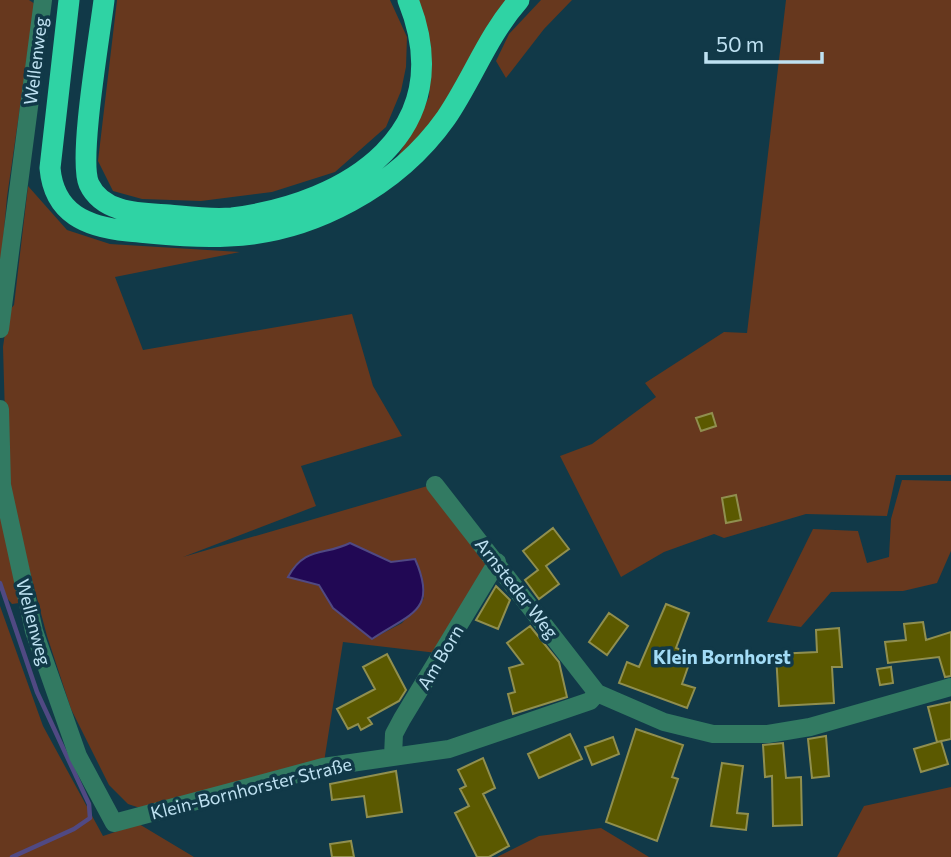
<svg xmlns="http://www.w3.org/2000/svg" width="951" height="857" font-family="Commissioner,sans-serif">
	<style>
		.green { fill: #67381e; fill-rule: evenodd }
		.water { fill: #210854; stroke: #504983; stroke-width: 2 }
		.lines { fill: none; stroke-linecap: round; stroke-linejoin: round }
		.stream { stroke: #504983; stroke-width: 4.5 }
		.building { fill: #5b5900; stroke: #908f4f; stroke-width: 2 }
		.minor { stroke: #327a62; stroke-width: 18 }
		.highway { stroke: #2fd3a4; stroke-width: 21 }
		.labels { text-anchor: middle; dominant-baseline: central; stroke-width: 7; stroke-linejoin: round; paint-order: stroke }
		.street-label { font-size: 18px; fill: #bee1f1; stroke: #113948 }
		.neighbourhood-label { font-size: 19px; font-weight: bold; fill: #a3dcf6; stroke: #113948 }
	</style>
	<rect width="100%" height="100%" fill="#113948"/>
	<path class="green" d="M0,0H29L35,4L7,197L0,275Z
		M117,0H390L407,37L406,67L401,91L386,127L335,172L272,192L201,201L142,199L113,191L98,161Z
		M416,0H510L435,121L397,158L429,97L431,47Z
		M541,0H572L544,29L506,78L496,61L509,34Z
		M786,0H951V475H896L887,516L806,514L724,538L714,534L664,552L621,577L560,456L592,444L656,397L645,383L724,332L747,333Z
		M28,186L67,230L110,244L240,252L115,277L143,350L352,314L373,386L402,436L301,466L316,506L183,557L431,485L490,562L437,653L343,642L324,762L140,808L128,804L109,785L71,709L47,636L7,485L3,347L8,312L14,305ZM350,543L391,562L424,598L402,623L372,639L333,608L319,585L288,576Z
		M902,480L951,481V551L937,583L903,591L831,592L801,627L767,622L813,529L858,531L867,563L889,557L891,519Z
		M0,505L19,603L12,604L0,590Z
		M0,606L43,726L103,836L139,824L194,857H0Z
		M951,787V857H837L864,806Z
		M601,828L649,857H497L539,836Z"/>
	<path class="water" d="M350,543L391,562L415,559C438,611 411,613 372,639L333,608L319,585L288,577C305,546 324,556 350,543Z"/>
	<g class="lines">
		<path class="stream" d="M0,583L37,692L89,804L90,818L74,829L12,857"/>
	</g>
	<path class="building" d="M712,413L716,426L701,431L696,418Z
		M736,495L741,520L726,523L722,498Z
		M553,528L569,549L546,566L559,584L539,599L525,580L538,570L523,551Z
		M496,586L510,600L498,629L476,620Z
		M666,604L689,613L676,648L687,652L685,659L690,661L682,684L695,688L687,708L619,683L627,662L639,667Z
		M609,613L628,626L607,655L589,642Z
		M923,622L926,640L951,632V676L945,677L939,657L888,663L885,642L906,640L904,624Z
		M530,626L559,662L567,697L513,714L508,694L515,692L509,668L523,664L507,643Z
		M839,628L842,667H832L834,703L779,706L776,654L817,652L816,630Z
		M387,654L406,690L399,701L368,718L372,724L361,730L358,724L348,729L337,709L375,689L363,667Z
		M891,667L893,683L880,685L877,669Z
		M951,702V739L937,742L928,707Z
		M636,729L683,745L672,777L678,779L657,841L606,822Z
		M570,734L582,759L539,778L528,754Z
		M826,736L829,776L812,778L808,739Z
		M613,737L619,754L592,765L585,747Z
		M941,741L948,764L921,772L914,749Z
		M783,743L786,778L801,777L802,825L773,826L772,776L765,777L763,745Z
		M483,758L495,788L483,794L509,846L489,857H477L455,813L469,806L460,789L466,786L458,770Z
		M722,763L743,766L737,813L748,814L746,830L711,826Z
		M396,771L402,812L367,817L364,796L332,800L330,784Z
		M351,841L354,857H332L330,844Z"/>
	<g class="lines">
		<path class="minor" d="M0,329L43,0
			M0,409L2,485L34,631L78,756L114,823L323,767L449,749L590,701L597,693
			M435,485L597,693L664,722L713,734H768L810,727L951,687
			M393,756L394,734L402,719L497,562"/>
		<path class="highway" d="M69,0L50,168C54,214 87,227 128,231C161,234 195,238 229,236C312,233 398,186 446,118C472,80 488,35 519,0
			M104,0C100,34 78,160 89,184C103,214 141,213 169,215C190,217 211,220 232,218C349,203 461,132 408,0"/>
	</g>
	<g class="labels">
		<g class="street-label">
			<text transform="translate(35 61) rotate(-83)">Wellenweg</text>
			<text transform="translate(517 588) rotate(52)">Arnsteder Weg</text>
			<text transform="translate(34 622) rotate(75)">Wellenweg</text>
			<text transform="translate(440 657) rotate(-59)">Am Born</text>
			<text transform="translate(251 788) rotate(-14)">Klein-Bornhorster Straße</text>
		</g>
		<g class="neighbourhood-label">
			<text x="722" y="656">Klein Bornhorst</text>
		</g>
	</g>
	<path d="M706 52v10h116v-10" fill="none" stroke="#bee1f1" stroke-width="3.5"/>
	<text x="716" y="52" font-size="21" fill="#bee1f1" stroke="#113948" stroke-width="5" paint-order="stroke">50 m</text>
</svg>
